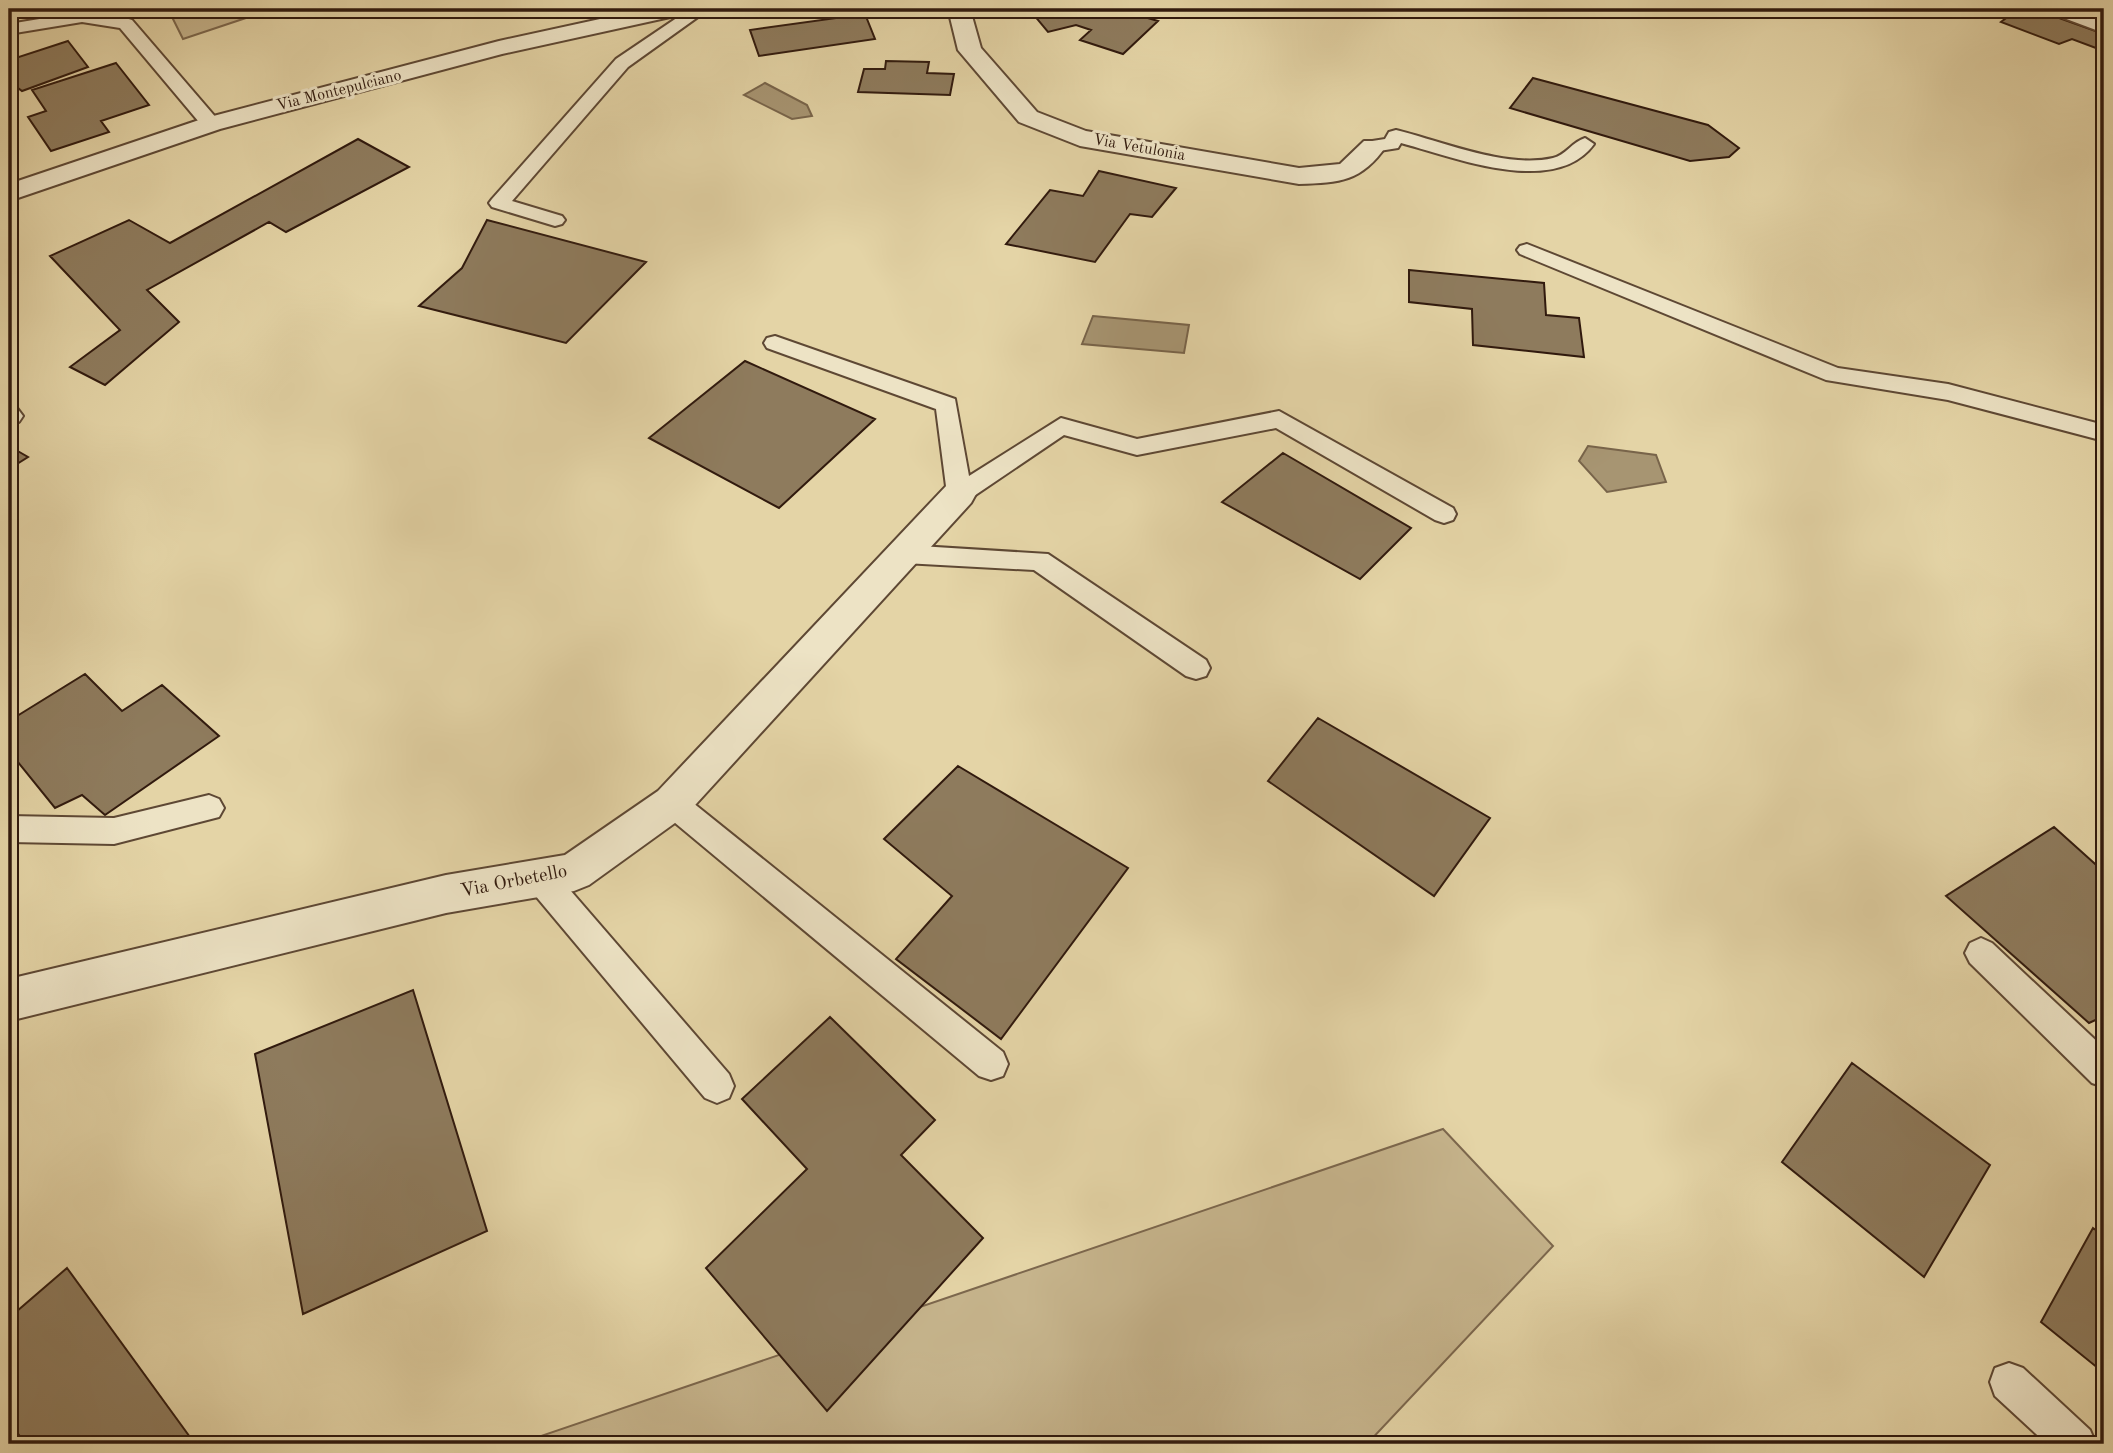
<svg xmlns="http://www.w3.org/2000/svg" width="2113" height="1453" font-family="'Old Standard TT',serif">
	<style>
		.green { fill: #c6b48c; stroke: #7c674d; stroke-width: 2 }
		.water { fill: #a79572; stroke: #78644a; stroke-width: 2 }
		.building { fill: #8e7b5d; stroke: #311a0e; stroke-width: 2 }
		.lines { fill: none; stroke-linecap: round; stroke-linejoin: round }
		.lane-casing { stroke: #5e4834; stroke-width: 4 }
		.street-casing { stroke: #5e4834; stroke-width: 4 }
		.lane { fill: #ede3c5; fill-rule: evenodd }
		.street { fill: #ede3c5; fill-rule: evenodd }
		.labels { text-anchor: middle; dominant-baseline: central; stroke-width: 6; stroke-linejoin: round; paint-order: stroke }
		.far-street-label { font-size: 16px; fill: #311a0e; stroke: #ede3c5 }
		.street-label { font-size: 19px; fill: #311a0e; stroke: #ede3c5 }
	</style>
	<rect width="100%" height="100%" fill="#e4d4a6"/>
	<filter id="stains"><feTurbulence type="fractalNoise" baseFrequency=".00286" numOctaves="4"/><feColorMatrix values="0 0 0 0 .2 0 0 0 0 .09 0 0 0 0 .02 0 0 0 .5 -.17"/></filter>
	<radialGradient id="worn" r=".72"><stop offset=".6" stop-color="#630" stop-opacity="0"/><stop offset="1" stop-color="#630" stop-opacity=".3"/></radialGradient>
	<path class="green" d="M168,9H273L183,39Z
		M1443,1129L1553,1246L1367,1444H530L535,1438Z"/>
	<path class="water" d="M765,83L807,105L812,116L792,119L744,95Z
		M1093,316L1189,325L1184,353L1082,344Z
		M1588,446L1656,455L1666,482L1607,492L1579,461Z"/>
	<path class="building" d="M1056,9H1117L1158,21L1123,54L1080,40L1091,30L1076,25L1048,32L1033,14Z
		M2018,9H2034L2104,34V51L2072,39L2059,44L2001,22Z
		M865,14L875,39L759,56L750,30Z
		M68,41L88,67L22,91L9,81V53L16,58Z
		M886,61L929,62L927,73L954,74L950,95L858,92L864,69H885Z
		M116,63L149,105L101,121L109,132L51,151L28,117L46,111L32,90Z
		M1533,78L1708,125L1739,148L1729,157L1690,161L1510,108Z
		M358,139L409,167L286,232L269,222L147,290L179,322L105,385L70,367L120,330L50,256L129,220L170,243Z
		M1099,171L1176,188L1152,217L1130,214L1095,262L1006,244L1050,190L1083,196Z
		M487,220L646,262L566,343L419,306L462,268Z
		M1409,270L1544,283L1546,315L1579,318L1584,357L1473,345L1472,309L1409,302Z
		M745,361L875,419L779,508L649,438Z
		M9,446L28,457L9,469Z
		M1283,453L1411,528L1360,579L1222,502Z
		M85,674L122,711L162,685L219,736L105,815L82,795L55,808L9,751V721Z
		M1318,718L1490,818L1434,896L1268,781Z
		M958,766L1128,868L1001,1039L896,959L952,896L884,839Z
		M2054,827L2104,872V1016L2089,1023L1946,896Z
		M413,990L487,1231L303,1314L255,1054Z
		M830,1017L935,1120L901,1155L983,1238L827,1411L706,1268L807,1169L742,1099Z
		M1852,1063L1990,1165L1924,1277L1782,1162Z
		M2093,1228L2104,1236V1373L2041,1322Z
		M67,1268L195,1444H25L9,1420V1318Z"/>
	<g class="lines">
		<g class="lane-casing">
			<path id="lane" d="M690,9H709L628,67L512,201L562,216L565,220L562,224L555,226L492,207L489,203L492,199L616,59Z
				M82,12L112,14L132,20L218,120L220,124L218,128H204L120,28L82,22L9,34V24Z
				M1396,130C1441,141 1507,169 1553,158C1566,155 1572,142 1585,138L1594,144C1555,198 1453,157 1401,143L1398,148L1373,152L1364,146L1366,142L1385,139L1389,132Z
				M1527,244L1838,368L1948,384L2104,425V441L1948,400L1826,380L1520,254L1517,250L1520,246Z
				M775,336L955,399L969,476L1061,418L1137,439L1279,411L1453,508L1456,514L1453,520L1444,523L1435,520L1276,428L1137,455L1064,435L968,500L959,503L950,500L947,494L936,409L767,348L764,343L767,338Z
				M9,406L17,408L23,416L19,422L9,423Z
				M904,545L1048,554L1206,660L1210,668L1206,676L1196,679L1186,676L1034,570L904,563L895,561L891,554L895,547Z
				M672,790L682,794L1003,1052L1008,1064L1003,1076L991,1080L979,1076L662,812L657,803L662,794Z
				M209,795L219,799L224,808L219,817L114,844L9,842V816L114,818Z
				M540,864L551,868L729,1074L734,1086L729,1098L717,1103L705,1098L529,888L525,878L529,868Z
				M1981,938L1992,943L2104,1048V1087L2092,1083L1970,963L1965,953L1970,943Z
				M2009,1363L2023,1368L2090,1430L2096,1444H2047L1995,1396L1990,1382L1995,1368Z"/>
		</g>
		<g class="street-casing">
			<path id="street" d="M646,9H687L684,14L502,54L220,129L9,201V184L202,119L499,41Z
				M948,9H970L981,48L1037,112L1086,131L1299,168L1340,164L1364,141H1382L1386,146C1362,181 1340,183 1299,184L1080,146L1019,122L958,50Z
				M2050,9H2081L2104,18V33L2053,14Z
				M959,482L971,485L976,494L971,503L686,815L589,885L574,891L446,913L9,1021V979L446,875L565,855L658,791L947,485Z"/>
		</g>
		<use href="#lane" class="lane"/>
		<use href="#street" class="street"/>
	</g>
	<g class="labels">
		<g class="far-street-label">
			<text transform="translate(339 91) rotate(-14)">Via Montepulciano</text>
			<text transform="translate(1139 148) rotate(10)">Via Vetulonia</text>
		</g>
		<g class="street-label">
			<text transform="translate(514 882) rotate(-11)">Via Orbetello</text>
		</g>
	</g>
	<rect width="2113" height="1453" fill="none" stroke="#e4d4a6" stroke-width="35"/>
	<rect x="10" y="10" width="2092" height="1432" fill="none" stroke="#311a0e" stroke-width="3.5"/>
	<rect x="18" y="18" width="2078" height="1418" fill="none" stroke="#311a0e" stroke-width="2"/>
	<rect width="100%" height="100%" filter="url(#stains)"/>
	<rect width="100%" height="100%" fill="url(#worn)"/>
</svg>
